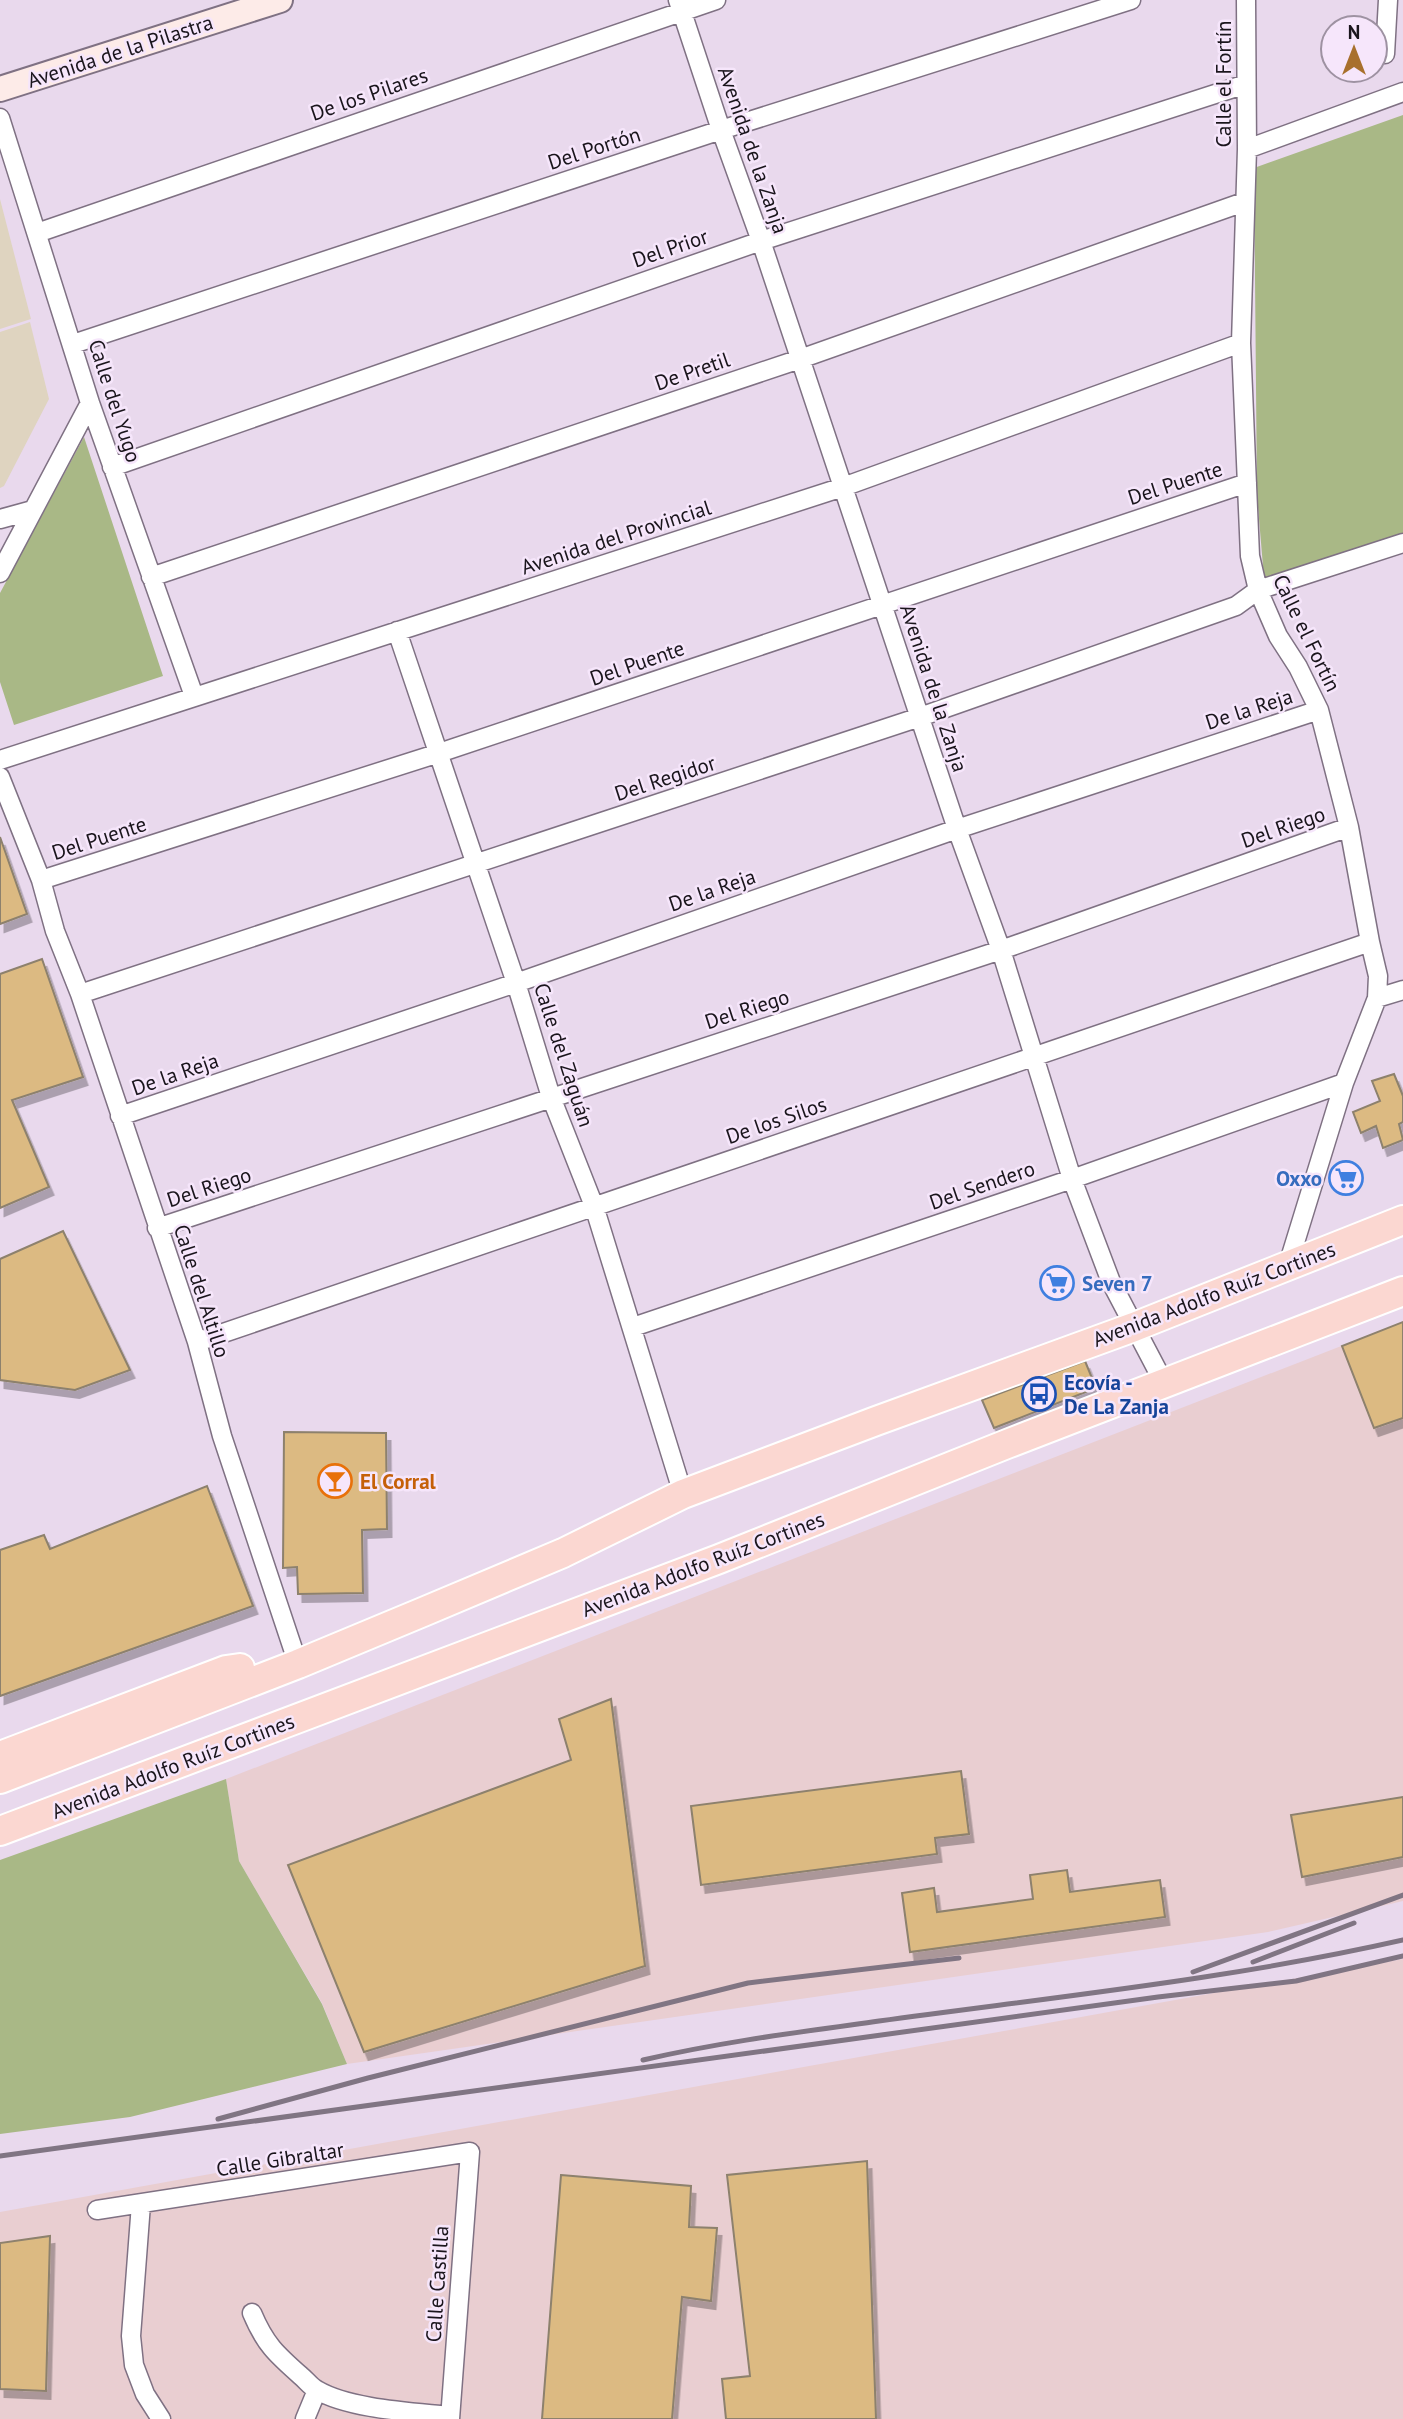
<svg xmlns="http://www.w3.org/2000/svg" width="1403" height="2419" font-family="'PT Sans',sans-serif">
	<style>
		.industrial { fill: #e9ced1 }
		.education { fill: #dfd4c0 }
		.green { fill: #a9b886 }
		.building { fill: #dcba82; stroke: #8d816d; stroke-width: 2; filter: url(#shadow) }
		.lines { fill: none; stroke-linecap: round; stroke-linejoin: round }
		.street-casing { stroke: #7f7183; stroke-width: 21 }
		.secondary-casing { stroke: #7f7183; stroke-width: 28 }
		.primary-casing { stroke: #fff; stroke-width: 32 }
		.street { stroke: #fff; stroke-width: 18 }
		.secondary { stroke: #fdebe8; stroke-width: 24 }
		.primary { stroke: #fbd7d1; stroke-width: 28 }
		.rail { stroke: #807583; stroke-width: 5 }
		.labels { text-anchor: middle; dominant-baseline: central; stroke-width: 5; stroke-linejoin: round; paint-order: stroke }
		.street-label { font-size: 21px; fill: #1a151c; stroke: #f6e6fb }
		.shop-label { font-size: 21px; font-weight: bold; fill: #366cbe; stroke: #f6e6fb; text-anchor: end }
		.transit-label { font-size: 21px; font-weight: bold; fill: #164399; stroke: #f6e6fb; text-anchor: start }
		.food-label { font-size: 21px; font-weight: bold; fill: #c56008; stroke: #f6e6fb; text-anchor: start }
	</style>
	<defs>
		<filter id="shadow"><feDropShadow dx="4.5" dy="8" stdDeviation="0" flood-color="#0004"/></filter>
	</defs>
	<rect width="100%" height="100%" fill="#e9d9ed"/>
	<path class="industrial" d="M1403,1322V1901L1268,1932L347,2064L322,2003L239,1861L226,1779Z
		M1403,1959V2419H0V2212Z"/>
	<path class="education" d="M0,199L31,319L0,329Z
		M30,322L49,399L4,486L0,488V332Z"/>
	<path class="green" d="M1403,115V537L1272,580L1264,578L1257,495L1254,168Z
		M84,437L163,676L14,725L0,682V593Z
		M226,1779L239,1861L322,2004L347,2064L130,2117L0,2134V1860Z"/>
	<path class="building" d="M0,837L27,914L0,924Z
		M42,959L83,1077L12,1100L49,1187L0,1208V974Z
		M1394,1074L1403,1096V1122L1399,1124L1403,1140L1383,1148L1376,1126L1361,1133L1353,1112L1380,1101L1372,1081Z
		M63,1231L130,1370L75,1390L0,1380V1259Z
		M1403,1322V1418L1374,1428L1342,1346Z
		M1085,1361L1096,1388L994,1428L982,1400Z
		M284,1432L386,1433L387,1529L362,1530L363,1593L298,1594L297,1567L283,1568Z
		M207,1486L253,1606L0,1696V1550L44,1535L50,1549Z
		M611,1699L645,1966L364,2052L288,1865L571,1760L559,1719Z
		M961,1771L969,1834L935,1838L937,1854L701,1885L691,1806Z
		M1403,1797V1857L1302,1877L1291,1815Z
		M1067,1870L1070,1892L1160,1880L1165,1917L910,1952L902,1893L934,1888L937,1912L1033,1899L1030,1875Z
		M867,2161L876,2419H726L722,2379L750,2376L727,2175Z
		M561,2175L691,2186L689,2227L717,2228L711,2301L682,2297L672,2419H542Z
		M50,2236L46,2391L0,2389V2243Z"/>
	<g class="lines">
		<g class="street-casing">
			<path id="street" d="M678,0L721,130L761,241L957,829L1001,950L1072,1179L1111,1282L1164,1383
				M1246,0L1247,149L1241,343L1250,556L1258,590L1278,636L1298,667L1319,710L1349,827L1370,942L1378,976L1377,998L1344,1083L1288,1265
				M1385,54L1388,0
				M0,118L90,403L194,696
				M1247,149L1403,92
				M37,233L716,0
				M73,344L721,130L1131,0
				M112,467L761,241L1246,84
				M0,519L33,510
				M0,573L90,403
				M151,577L800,359L1244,202
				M397,631L516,983L551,1097L594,1206L683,1494
				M0,760L843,487L1241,343
				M0,777L41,880L55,931L80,994L197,1342L222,1436L298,1664
				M41,880L439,753L1247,483
				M80,994L920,717L1236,606L1258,590L1403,543
				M1377,998L1403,990
				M120,1116L516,983L957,829L1319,710
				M157,1228L1001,950L1349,827
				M633,1327L1072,1179L1344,1083
				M197,1342L1370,942
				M141,2204L131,2336L134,2365L145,2394L161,2419
				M97,2210L470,2152L450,2419
				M252,2313C265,2344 276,2354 301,2376C306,2380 311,2387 317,2390C349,2409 413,2412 450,2416
				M305,2419L317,2390"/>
		</g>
		<g class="secondary-casing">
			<path id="secondary" d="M0,89L280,0"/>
		</g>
		<g class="primary-casing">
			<path id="primary" d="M0,1756L226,1670L240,1668
				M0,1779L298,1664L423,1612L563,1553L683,1494L876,1421L1134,1327L1403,1220
				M0,1831L719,1559L1007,1444L1403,1291"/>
		</g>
		<use href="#street" class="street"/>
		<use href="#secondary" class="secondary"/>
		<use href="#primary" class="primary"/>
		<path class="rail" d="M1253,1962L1354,1923
			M1193,1972L1403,1895
			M643,2060C720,2042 800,2032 879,2021C1054,1997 1231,1979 1403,1940
			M218,2119L368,2078L748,1983L959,1958
			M0,2156L1158,1997L1296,1981L1403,1956"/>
	</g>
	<defs>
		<g id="supermarket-ring" transform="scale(1.75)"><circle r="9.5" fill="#f6e6fb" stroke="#3f7fe0" stroke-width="1.5"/><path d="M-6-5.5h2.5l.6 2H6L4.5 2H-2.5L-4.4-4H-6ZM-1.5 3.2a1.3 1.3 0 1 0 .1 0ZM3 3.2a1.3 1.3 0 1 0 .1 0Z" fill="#3f7fe0"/></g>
		<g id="bus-ring" transform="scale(1.75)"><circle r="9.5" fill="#f6e6fb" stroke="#1a4fb4" stroke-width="1.5"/><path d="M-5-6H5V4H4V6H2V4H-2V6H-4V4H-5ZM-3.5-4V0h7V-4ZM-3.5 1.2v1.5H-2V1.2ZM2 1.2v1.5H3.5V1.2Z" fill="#1a4fb4"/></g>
		<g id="bar-ring" transform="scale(1.75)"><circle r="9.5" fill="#f6e6fb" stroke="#e8710a" stroke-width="1.5"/><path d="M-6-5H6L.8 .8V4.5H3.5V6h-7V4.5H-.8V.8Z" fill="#e8710a"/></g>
	</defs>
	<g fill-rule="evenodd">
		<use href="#supermarket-ring" x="1346" y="1178"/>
		<use href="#supermarket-ring" x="1057" y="1283"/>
		<use href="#bus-ring" x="1039" y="1394"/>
		<use href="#bar-ring" x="335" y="1481"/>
	</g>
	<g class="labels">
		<g class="street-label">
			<text transform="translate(120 51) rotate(-18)">Avenida de la Pilastra</text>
			<text transform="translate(1223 84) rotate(-90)">Calle el Fortín</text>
			<text transform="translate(369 94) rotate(-19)">De los Pilares</text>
			<text transform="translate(594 148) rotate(-18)">Del Portón</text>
			<text transform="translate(753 150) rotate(71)">Avenida de la Zanja</text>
			<text transform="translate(670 248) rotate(-19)">Del Prior</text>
			<text transform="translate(692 371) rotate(-19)">De Pretil</text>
			<text transform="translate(115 401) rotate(72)">Calle del Yugo</text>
			<text transform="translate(1175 483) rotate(-18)">Del Puente</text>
			<text transform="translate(616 537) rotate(-18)">Avenida del Provincial</text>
			<text transform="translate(1307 633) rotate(64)">Calle el Fortín</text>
			<text transform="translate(637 663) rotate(-19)">Del Puente</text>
			<text transform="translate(934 688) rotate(72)">Avenida de la Zanja</text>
			<text transform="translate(1249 709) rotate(-18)">De la Reja</text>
			<text transform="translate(665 778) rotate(-18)">Del Regidor</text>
			<text transform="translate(1283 827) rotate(-19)">Del Riego</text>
			<text transform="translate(99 838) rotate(-18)">Del Puente</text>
			<text transform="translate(712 890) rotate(-19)">De la Reja</text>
			<text transform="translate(747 1009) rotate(-18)">Del Riego</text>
			<text transform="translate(564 1055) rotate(72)">Calle del Zaguán</text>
			<text transform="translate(175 1074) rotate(-19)">De la Reja</text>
			<text transform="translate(776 1120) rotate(-19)">De los Silos</text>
			<text transform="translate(982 1185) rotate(-19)">Del Sendero</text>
			<text transform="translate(209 1187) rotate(-18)">Del Riego</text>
			<text transform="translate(202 1291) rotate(72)">Calle del Altillo</text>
			<text transform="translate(1214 1294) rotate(-21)">Avenida Adolfo Ruíz Cortines</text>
			<text transform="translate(703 1564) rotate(-21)">Avenida Adolfo Ruíz Cortines</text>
			<text transform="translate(173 1766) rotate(-21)">Avenida Adolfo Ruíz Cortines</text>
			<text transform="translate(280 2159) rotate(-9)">Calle Gibraltar</text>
			<text transform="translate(437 2284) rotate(-86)">Calle Castilla</text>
		</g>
		<g class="shop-label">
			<text x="1322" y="1178">Oxxo</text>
			<text x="1082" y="1283" text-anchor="start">Seven 7</text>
		</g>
		<g class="transit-label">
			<text x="1064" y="1382">Ecovía -<tspan x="1064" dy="24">De La Zanja</tspan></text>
		</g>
		<g class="food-label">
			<text x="360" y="1481">El Corral</text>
		</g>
	</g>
	<g transform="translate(1354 49)"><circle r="33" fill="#f6e6fb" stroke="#9e92a2" stroke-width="2"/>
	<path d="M0-5L12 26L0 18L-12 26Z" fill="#a8702d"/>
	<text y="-10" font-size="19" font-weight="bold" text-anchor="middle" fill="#1a151c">N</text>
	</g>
</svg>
